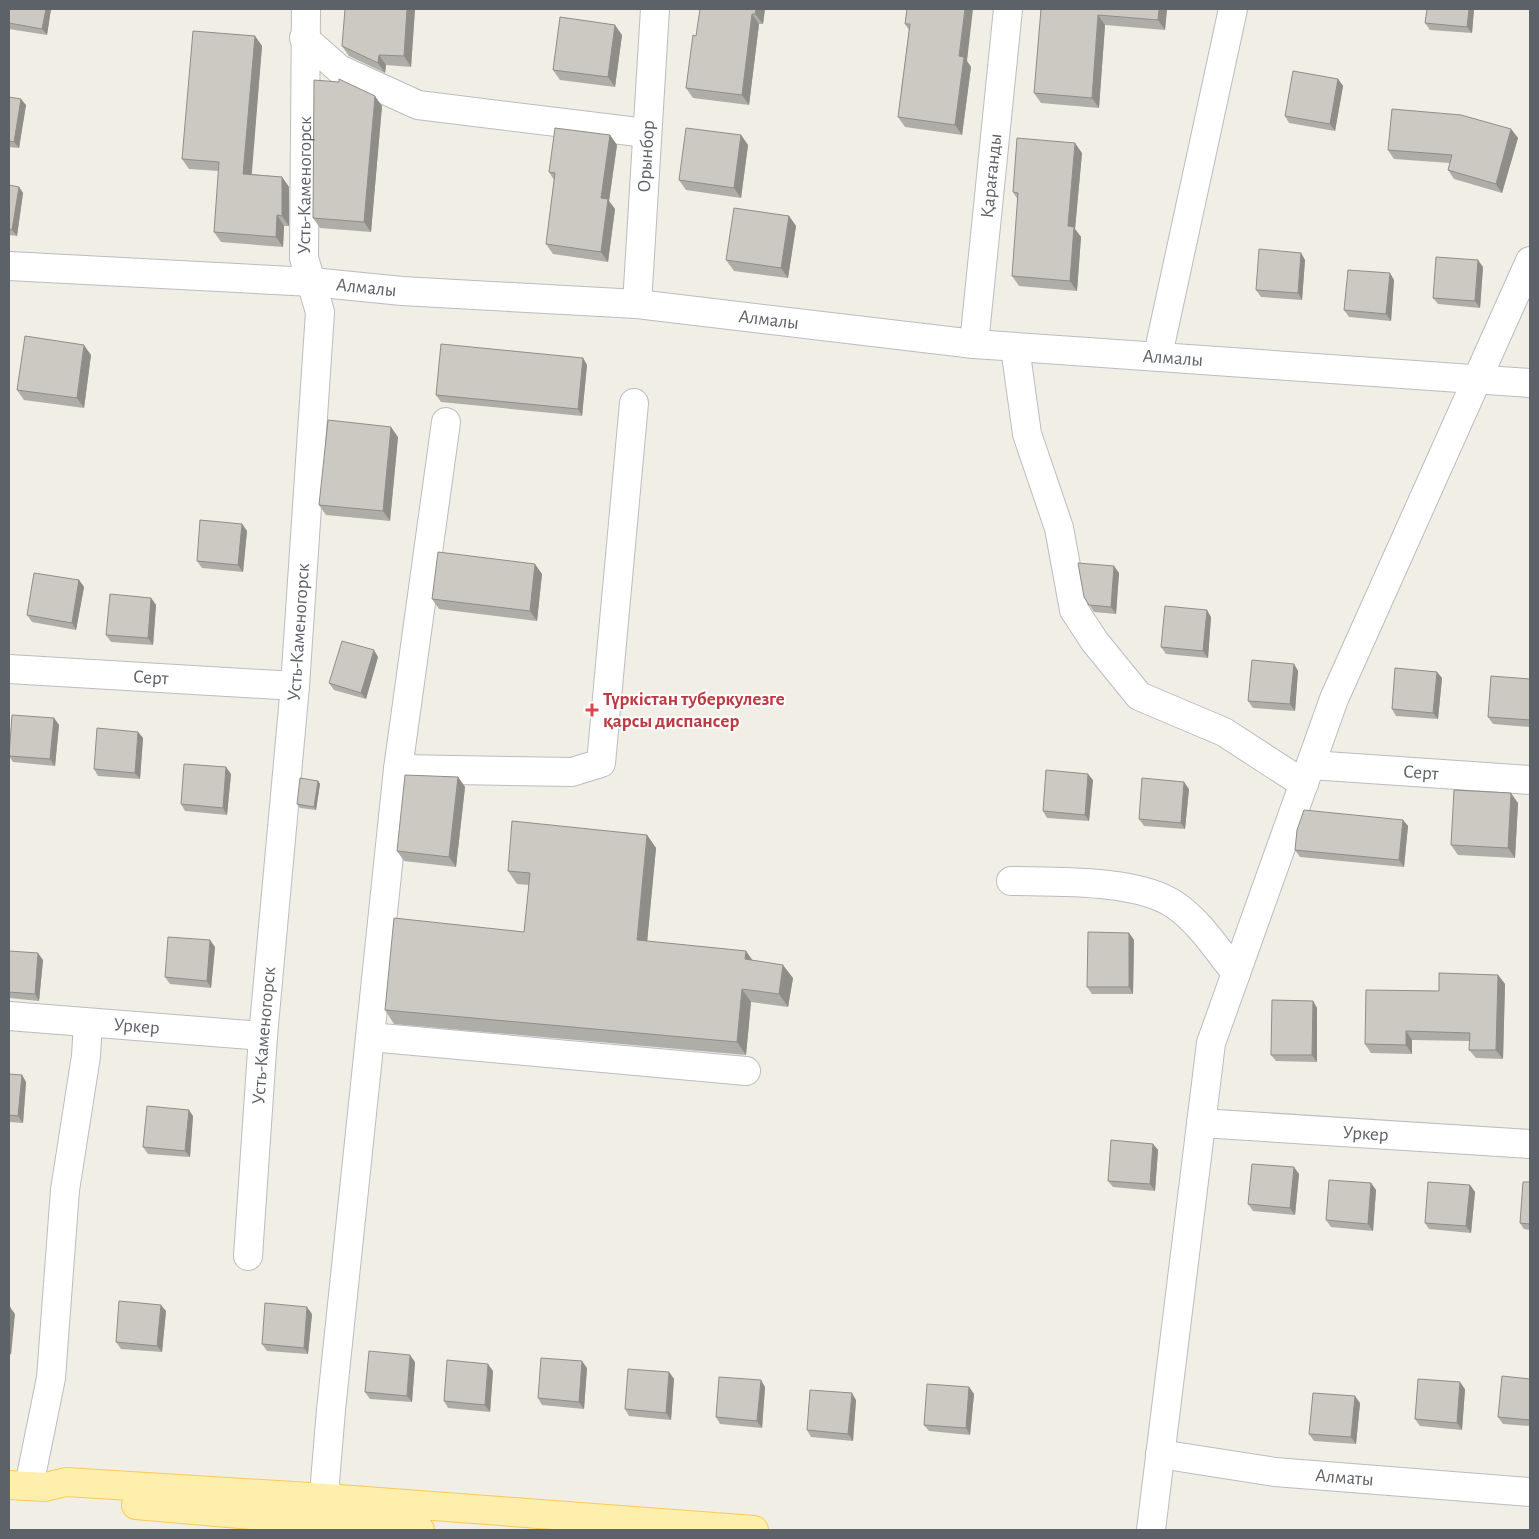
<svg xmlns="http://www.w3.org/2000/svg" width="1539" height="1539" font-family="'Alegreya Sans',sans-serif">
	<rect width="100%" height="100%" fill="#f1eee6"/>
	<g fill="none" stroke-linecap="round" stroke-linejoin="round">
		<defs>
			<g id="minor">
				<path d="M 304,38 L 339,69 L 418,105 L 646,133"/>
				<path id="s1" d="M 9,266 L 312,282 L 402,291 L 637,304 L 974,344 L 1530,383"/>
				<path id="s2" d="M 637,304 L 655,9"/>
				<path id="s3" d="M 974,344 L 1008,9"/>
				<path d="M 1015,347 L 1027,434 L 1059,528 L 1074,610 L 1095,642 L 1139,696 L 1224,732 L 1304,784"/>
				<path d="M 1158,355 L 1233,9"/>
				<path id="s4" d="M 9,669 L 295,686"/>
				<path id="s5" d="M 1311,765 L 1530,780"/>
				<path d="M 398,769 L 572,772 L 601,763 L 634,403"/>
				<path d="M 1011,881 C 1056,882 1138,879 1175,905 C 1200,922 1218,951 1236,973"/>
				<path id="s6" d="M 9,1016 L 263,1036"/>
				<path d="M 370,1037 L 746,1071"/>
				<path id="s7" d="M 1201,1123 L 1530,1144"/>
				<path id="s8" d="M 248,1256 L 263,1036 L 295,686 L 320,312 L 304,258 L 306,9"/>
				<path id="s9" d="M 1160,1454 L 1275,1472 L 1530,1492"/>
				<path d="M 29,1486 L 51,1378 L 65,1190 L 86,1056 L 88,1023"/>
				<path d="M 326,1498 L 325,1482 L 331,1410 L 398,769 L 446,422"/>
				<path d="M 1151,1530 L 1211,1043 L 1334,699 L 1530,261"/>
			</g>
			<path id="major" d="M 9,1485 L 45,1487 L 66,1482 L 326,1498 L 754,1530
				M 136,1505 L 420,1530"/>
		</defs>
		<use href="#minor" stroke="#b9bcc1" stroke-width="30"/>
		<use href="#major" stroke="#ffc951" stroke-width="30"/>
		<use href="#minor" stroke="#fff" stroke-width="28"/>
		<use href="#major" stroke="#ffefad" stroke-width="28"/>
	</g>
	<path fill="#afada8" d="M 9,9 L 51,9 L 47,35 L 9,29 Z
		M 415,9 L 411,67 L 386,65 L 385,73 L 349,56 L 342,46 Z
		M 765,9 L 763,24 L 759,24 L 749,105 L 693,98 L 686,88 L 696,36 Z
		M 907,9 L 967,61 L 971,67 L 962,135 L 905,127 L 898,117 L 909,30 L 905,24 Z
		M 1039,9 L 1167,9 L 1165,30 L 1105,25 L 1099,108 L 1041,103 L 1034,93 L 1041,11 Z
		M 1474,9 L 1472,33 L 1430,30 L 1425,23 Z
		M 622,35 L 615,87 L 560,80 L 553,70 Z
		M 255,36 L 262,46 L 251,174 L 282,177 L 289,187 L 289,226 L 284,226 L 283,247 L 221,242 L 214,232 L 219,171 L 189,169 L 182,159 Z
		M 1338,79 L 1343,86 L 1335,131 L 1289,123 L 1285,116 Z
		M 9,97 L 26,105 L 19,148 L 9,147 Z
		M 382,106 L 371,232 L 320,228 L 313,218 Z
		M 1511,129 L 1518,138 L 1502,193 L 1454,179 L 1448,170 L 1450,163 L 1394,159 L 1388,150 Z
		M 610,135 L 617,145 L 609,201 L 615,209 L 608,262 L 553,254 L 546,244 L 554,180 L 549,172 Z
		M 741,135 L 748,145 L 741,198 L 686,190 L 679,180 Z
		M 1082,153 L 1075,229 L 1081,237 L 1077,291 L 1019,286 L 1012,276 L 1018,200 L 1013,192 Z
		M 9,185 L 19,187 L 23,193 L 17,236 L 9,235 Z
		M 789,216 L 796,226 L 788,278 L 734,271 L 726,260 Z
		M 1301,253 L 1305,260 L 1302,300 L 1261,297 L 1256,290 Z
		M 1483,267 L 1480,308 L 1438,304 L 1433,298 Z
		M 1394,280 L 1391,321 L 1349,317 L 1344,310 Z
		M 91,355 L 84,408 L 24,400 L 17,390 Z
		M 583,358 L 587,365 L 582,416 L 441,402 L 436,395 Z
		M 398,437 L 390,521 L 326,515 L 319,505 Z
		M 242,524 L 247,531 L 243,572 L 202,568 L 197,561 Z
		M 1114,566 L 1119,573 L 1116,614 L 1094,612 L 1084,597 Z
		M 542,574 L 537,621 L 439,609 L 432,599 Z
		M 79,580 L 84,587 L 76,630 L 32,622 L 27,615 Z
		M 151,598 L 156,605 L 153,645 L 111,642 L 106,635 Z
		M 1211,617 L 1208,658 L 1166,654 L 1161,647 Z
		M 378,657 L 366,699 L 334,690 L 329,683 Z
		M 1294,664 L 1298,671 L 1295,711 L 1253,708 L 1248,701 Z
		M 1437,672 L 1442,678 L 1438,719 L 1396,716 L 1392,709 Z
		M 1530,679 L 1530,727 L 1493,724 L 1488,717 Z
		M 54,718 L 59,725 L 55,766 L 13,762 L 9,756 Z
		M 138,732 L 143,738 L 140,779 L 98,776 L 94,769 Z
		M 231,774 L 227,815 L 185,811 L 181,804 Z
		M 458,777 L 465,787 L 456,867 L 404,861 L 397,851 Z
		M 1093,780 L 1089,821 L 1047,818 L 1043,811 Z
		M 318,781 L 320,784 L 316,810 L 300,808 L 297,804 Z
		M 1189,789 L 1185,829 L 1144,826 L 1139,819 Z
		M 1518,803 L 1515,858 L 1458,855 L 1451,845 Z
		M 1403,820 L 1408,826 L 1404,867 L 1300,857 L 1295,850 Z
		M 647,835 L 656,848 L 647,941 L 746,951 L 752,960 L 793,978 L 788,1007 L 751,1002 L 746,1055 L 394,1024 L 385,1010 L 524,932 L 529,885 L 517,884 L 508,871 Z
		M 1129,933 L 1134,940 L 1133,994 L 1092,994 L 1087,987 Z
		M 215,947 L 211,988 L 170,984 L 165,977 Z
		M 9,951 L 43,960 L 39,1001 L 9,998 Z
		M 1498,975 L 1505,984 L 1503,1059 L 1476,1058 L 1469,1050 L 1470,1041 L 1412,1040 L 1412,1054 L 1371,1053 L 1365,1044 L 1439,991 Z
		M 1313,1001 L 1317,1008 L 1317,1062 L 1276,1061 L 1271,1055 Z
		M 9,1074 L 22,1075 L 26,1082 L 23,1123 L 9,1122 Z
		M 193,1116 L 190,1157 L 148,1154 L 143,1147 Z
		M 1153,1144 L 1158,1150 L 1155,1191 L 1113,1187 L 1108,1181 Z
		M 1299,1174 L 1295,1215 L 1253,1211 L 1248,1204 Z
		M 1530,1182 L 1530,1230 L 1524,1229 L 1520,1223 Z
		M 1371,1183 L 1376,1190 L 1373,1231 L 1331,1227 L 1326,1220 Z
		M 1470,1185 L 1475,1192 L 1471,1233 L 1429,1229 L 1425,1223 Z
		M 166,1311 L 162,1352 L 121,1349 L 116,1342 Z
		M 312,1314 L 308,1354 L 267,1351 L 262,1344 Z
		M 415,1362 L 412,1402 L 370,1399 L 365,1392 Z
		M 587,1368 L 584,1409 L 542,1405 L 538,1398 Z
		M 493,1371 L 490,1412 L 448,1408 L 444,1401 Z
		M 669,1372 L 674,1379 L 671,1420 L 629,1416 L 625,1409 Z
		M 1530,1379 L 1530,1426 L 1503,1424 L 1498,1417 Z
		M 765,1387 L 762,1428 L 720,1424 L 716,1417 Z
		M 969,1387 L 974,1394 L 970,1435 L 929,1431 L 924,1425 Z
		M 1465,1389 L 1462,1430 L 1420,1426 L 1415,1419 Z
		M 856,1400 L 853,1441 L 811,1437 L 807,1430 Z
		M 1360,1403 L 1356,1444 L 1314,1441 L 1309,1434 Z"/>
	<path fill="#8f8d88" d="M 46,9 L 51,9 L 47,35 L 42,29 Z
		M 407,9 L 415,9 L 411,67 L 404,56 Z
		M 756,9 L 765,9 L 763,24 L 755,14 Z
		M 965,9 L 973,9 L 967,61 L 971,67 L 962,135 L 955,125 L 959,56 Z
		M 1159,9 L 1167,9 L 1165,30 L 1158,20 Z
		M 1469,9 L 1474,9 L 1472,33 L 1467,27 Z
		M 752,14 L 759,24 L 749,105 L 742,95 Z
		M 1098,15 L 1105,25 L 1099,108 L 1092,98 Z
		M 615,25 L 622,35 L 615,87 L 608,77 Z
		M 255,36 L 262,46 L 251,184 L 243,174 Z
		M 379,55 L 386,65 L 385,73 L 378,63 Z
		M 1338,79 L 1343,86 L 1335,131 L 1330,124 Z
		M 375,96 L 382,106 L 371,232 L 364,222 Z
		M 21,99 L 26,105 L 19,148 L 14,142 Z
		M 1511,129 L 1518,138 L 1502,193 L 1496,184 Z
		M 610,135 L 617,145 L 609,201 L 615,209 L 608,262 L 601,252 L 601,198 Z
		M 741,135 L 748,145 L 741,198 L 734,188 Z
		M 1075,143 L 1082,153 L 1075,229 L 1081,237 L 1077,291 L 1070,281 L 1068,226 Z
		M 282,177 L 289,187 L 289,226 L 282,216 Z
		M 19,187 L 23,193 L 17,236 L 12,230 Z
		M 277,215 L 284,226 L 283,247 L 276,237 Z
		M 789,216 L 796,226 L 788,278 L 781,268 Z
		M 1301,253 L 1305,260 L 1302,300 L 1298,293 Z
		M 1478,260 L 1483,267 L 1480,308 L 1475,301 Z
		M 1390,273 L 1394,280 L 1391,321 L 1386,314 Z
		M 84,345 L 91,355 L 84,408 L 77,398 Z
		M 583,358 L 587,365 L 582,416 L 578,409 Z
		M 391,427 L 398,437 L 390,521 L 383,511 Z
		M 242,524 L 247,531 L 243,572 L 238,565 Z
		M 535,564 L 542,574 L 537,621 L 530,611 Z
		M 1114,566 L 1119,573 L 1116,614 L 1111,607 Z
		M 79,580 L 84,587 L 76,630 L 72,623 Z
		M 151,598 L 156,605 L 153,645 L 148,638 Z
		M 1207,610 L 1211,617 L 1208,658 L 1203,651 Z
		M 374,650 L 378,657 L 366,699 L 361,693 Z
		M 1294,664 L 1298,671 L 1295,711 L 1290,704 Z
		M 1437,672 L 1442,678 L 1438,719 L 1433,713 Z
		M 54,718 L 59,725 L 55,766 L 50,759 Z
		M 138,732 L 143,738 L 140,779 L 135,773 Z
		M 226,767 L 231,774 L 227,815 L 223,808 Z
		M 1088,774 L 1093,780 L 1089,821 L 1085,815 Z
		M 458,777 L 465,787 L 456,867 L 449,857 Z
		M 318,781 L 320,784 L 316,810 L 314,807 Z
		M 1184,782 L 1189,789 L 1185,829 L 1181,823 Z
		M 1511,793 L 1518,803 L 1515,858 L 1508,848 Z
		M 1403,820 L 1408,826 L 1404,867 L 1399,860 Z
		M 647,835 L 656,848 L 646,954 L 637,940 Z
		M 1129,933 L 1134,940 L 1133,994 L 1129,987 Z
		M 210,940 L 215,947 L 211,988 L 207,981 Z
		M 746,951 L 755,964 L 745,959 Z
		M 38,953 L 43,960 L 39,1001 L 35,994 Z
		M 783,965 L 793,978 L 788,1007 L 779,994 Z
		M 1498,975 L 1505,984 L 1503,1059 L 1496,1050 Z
		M 742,989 L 751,1002 L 746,1055 L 737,1042 Z
		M 1313,1001 L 1317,1008 L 1317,1062 L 1312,1055 Z
		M 1406,1031 L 1412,1040 L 1412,1054 L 1406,1045 Z
		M 22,1075 L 26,1082 L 23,1123 L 18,1116 Z
		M 189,1110 L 193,1116 L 190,1157 L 185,1151 Z
		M 1153,1144 L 1158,1150 L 1155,1191 L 1150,1184 Z
		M 1294,1167 L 1299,1174 L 1295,1215 L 1290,1208 Z
		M 1371,1183 L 1376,1190 L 1373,1231 L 1368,1224 Z
		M 1470,1185 L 1475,1192 L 1471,1233 L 1466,1226 Z
		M 161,1305 L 166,1311 L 162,1352 L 157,1346 Z
		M 10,1307 L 15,1314 L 11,1355 L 9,1352 L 9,1321 Z
		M 307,1307 L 312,1314 L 308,1354 L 304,1348 Z
		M 410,1355 L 415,1362 L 412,1402 L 407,1396 Z
		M 582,1361 L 587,1368 L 584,1409 L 579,1402 Z
		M 488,1364 L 493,1371 L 490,1412 L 485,1405 Z
		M 669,1372 L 674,1379 L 671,1420 L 666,1413 Z
		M 761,1380 L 765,1387 L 762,1428 L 757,1421 Z
		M 1460,1382 L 1465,1389 L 1462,1430 L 1457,1423 Z
		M 969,1387 L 974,1394 L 970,1435 L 966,1428 Z
		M 852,1393 L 856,1400 L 853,1441 L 848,1434 Z
		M 1355,1396 L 1360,1403 L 1356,1444 L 1351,1437 Z"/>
	<path fill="#ccc9c3" stroke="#8f8d88" d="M 9,9 L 46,9 L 42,29 L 9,23 Z
		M 345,9 L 407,9 L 404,56 L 379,55 L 378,63 L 342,46 Z
		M 700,9 L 756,9 L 755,14 L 752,14 L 742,95 L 686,88 L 693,35 L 696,36 Z
		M 907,9 L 965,9 L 959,56 L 964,57 L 955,125 L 898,117 L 910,24 L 905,24 Z
		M 1041,9 L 1159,9 L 1158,20 L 1098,15 L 1092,98 L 1034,93 Z
		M 1427,9 L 1469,9 L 1467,27 L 1425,23 Z
		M 560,17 L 615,25 L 608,77 L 553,70 Z
		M 193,31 L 255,36 L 243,174 L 282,177 L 282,216 L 277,215 L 276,237 L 214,232 L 219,162 L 182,159 Z
		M 1293,71 L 1338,79 L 1330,124 L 1285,116 Z
		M 339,79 L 375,96 L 364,222 L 313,218 L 314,80 L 339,82 Z
		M 9,97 L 21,99 L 14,142 L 9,141 Z
		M 1392,109 L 1461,115 L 1511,129 L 1496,184 L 1448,170 L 1452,155 L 1388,150 Z
		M 555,128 L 610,135 L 601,198 L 608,199 L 601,252 L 546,244 L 555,173 L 549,172 Z
		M 686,128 L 741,135 L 734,188 L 679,180 Z
		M 1017,138 L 1075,143 L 1068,226 L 1074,227 L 1070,281 L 1012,276 L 1018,193 L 1013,192 Z
		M 9,185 L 19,187 L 12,230 L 9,229 Z
		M 734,208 L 789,216 L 781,268 L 726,260 Z
		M 1259,249 L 1301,253 L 1298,293 L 1256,290 Z
		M 1436,257 L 1478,260 L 1475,301 L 1433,298 Z
		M 1348,270 L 1390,273 L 1386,314 L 1344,310 Z
		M 25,336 L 84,345 L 77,398 L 17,390 Z
		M 441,344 L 583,358 L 578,409 L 436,395 Z
		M 328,420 L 391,427 L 383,511 L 319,505 Z
		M 200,520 L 242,524 L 238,565 L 197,561 Z
		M 438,552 L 535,564 L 530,611 L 432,599 Z
		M 1078,563 L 1114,566 L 1111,607 L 1089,605 L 1084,597 Z
		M 34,573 L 79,580 L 72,623 L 27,615 Z
		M 110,594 L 151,598 L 148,638 L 106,635 Z
		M 1165,606 L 1207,610 L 1203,651 L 1161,647 Z
		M 342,641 L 374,650 L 361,693 L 329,683 Z
		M 1252,660 L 1294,664 L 1290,704 L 1248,701 Z
		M 1395,668 L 1437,672 L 1433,713 L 1392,709 Z
		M 1491,676 L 1530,679 L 1530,720 L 1488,717 Z
		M 12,715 L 54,718 L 50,759 L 9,756 Z
		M 97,728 L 138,732 L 135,773 L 94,769 Z
		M 184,764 L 226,767 L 223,808 L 181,804 Z
		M 1046,770 L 1088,774 L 1085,815 L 1043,811 Z
		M 405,775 L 458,777 L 449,857 L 397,851 Z
		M 300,778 L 318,781 L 314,807 L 297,804 Z
		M 1142,778 L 1184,782 L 1181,823 L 1139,819 Z
		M 1454,790 L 1511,793 L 1508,848 L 1451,845 Z
		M 1304,810 L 1403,820 L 1399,860 L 1295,850 L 1297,830 Z
		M 512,821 L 647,835 L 637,940 L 746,951 L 745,959 L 783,965 L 779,994 L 742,989 L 737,1042 L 385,1010 L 394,918 L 524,932 L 530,873 L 508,871 Z
		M 1088,932 L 1129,933 L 1129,987 L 1087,987 Z
		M 168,937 L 210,940 L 207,981 L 165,977 Z
		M 9,951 L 38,953 L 35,994 L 9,992 Z
		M 1439,973 L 1498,975 L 1496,1050 L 1469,1050 L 1470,1033 L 1406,1031 L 1406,1045 L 1365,1044 L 1366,990 L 1439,991 Z
		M 1272,1000 L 1313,1001 L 1312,1055 L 1271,1055 Z
		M 9,1074 L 22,1075 L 18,1116 L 9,1115 Z
		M 147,1106 L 189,1110 L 185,1151 L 143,1147 Z
		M 1111,1140 L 1153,1144 L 1150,1184 L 1108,1181 Z
		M 1252,1164 L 1294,1167 L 1290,1208 L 1248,1204 Z
		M 1329,1180 L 1371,1183 L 1368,1224 L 1326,1220 Z
		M 1428,1182 L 1470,1185 L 1466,1226 L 1425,1223 Z
		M 1523,1182 L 1530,1182 L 1530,1224 L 1520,1223 Z
		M 119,1301 L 161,1305 L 157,1346 L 116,1342 Z
		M 265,1303 L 307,1307 L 304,1348 L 262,1344 Z
		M 9,1307 L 10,1307 L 9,1321 Z
		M 369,1351 L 410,1355 L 407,1396 L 365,1392 Z
		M 541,1358 L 582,1361 L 579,1402 L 538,1398 Z
		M 447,1360 L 488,1364 L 485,1405 L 444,1401 Z
		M 628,1369 L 669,1372 L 666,1413 L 625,1409 Z
		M 1502,1376 L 1530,1379 L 1530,1420 L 1498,1417 Z
		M 719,1377 L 761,1380 L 757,1421 L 716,1417 Z
		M 1418,1379 L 1460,1382 L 1457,1423 L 1415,1419 Z
		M 927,1384 L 969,1387 L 966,1428 L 924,1425 Z
		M 810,1390 L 852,1393 L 848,1434 L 807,1430 Z
		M 1313,1393 L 1355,1396 L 1351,1437 L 1309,1434 Z"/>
	<path fill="#e0444e" stroke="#fff" stroke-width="2" d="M589.5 702.5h5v5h5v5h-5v5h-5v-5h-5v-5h5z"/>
	<g text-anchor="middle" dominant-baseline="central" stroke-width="4" stroke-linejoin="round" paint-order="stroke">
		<g font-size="19" fill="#5d6268" stroke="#fff">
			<text stroke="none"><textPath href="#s2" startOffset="148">Орынбор</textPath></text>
			<text stroke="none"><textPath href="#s3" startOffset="169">Қарағанды</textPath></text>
			<text stroke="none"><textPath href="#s8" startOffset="1076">Усть-Каменогорск</textPath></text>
			<text stroke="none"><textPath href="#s1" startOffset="358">Алмалы</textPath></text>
			<text stroke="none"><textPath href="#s1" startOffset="762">Алмалы</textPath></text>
			<text stroke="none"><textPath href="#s1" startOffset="1168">Алмалы</textPath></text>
			<text stroke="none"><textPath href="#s8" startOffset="626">Усть-Каменогорск</textPath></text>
			<text stroke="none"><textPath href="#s4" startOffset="142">Серт</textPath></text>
			<text stroke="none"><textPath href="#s5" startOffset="110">Серт</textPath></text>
			<text stroke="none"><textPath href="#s6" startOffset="128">Уркер</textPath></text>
			<text stroke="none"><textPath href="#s8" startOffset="221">Усть-Каменогорск</textPath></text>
			<text stroke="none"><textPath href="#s7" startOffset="165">Уркер</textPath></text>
			<text stroke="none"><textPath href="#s9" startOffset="186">Алматы</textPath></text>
		</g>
		<g font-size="19" font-weight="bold" fill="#be3a42" stroke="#fff" text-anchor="start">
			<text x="603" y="699">Түркістан туберкулезге<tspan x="603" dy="22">қарсы диспансер</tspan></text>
		</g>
	</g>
	<rect width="1539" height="1539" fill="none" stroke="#5d6268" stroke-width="20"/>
</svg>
